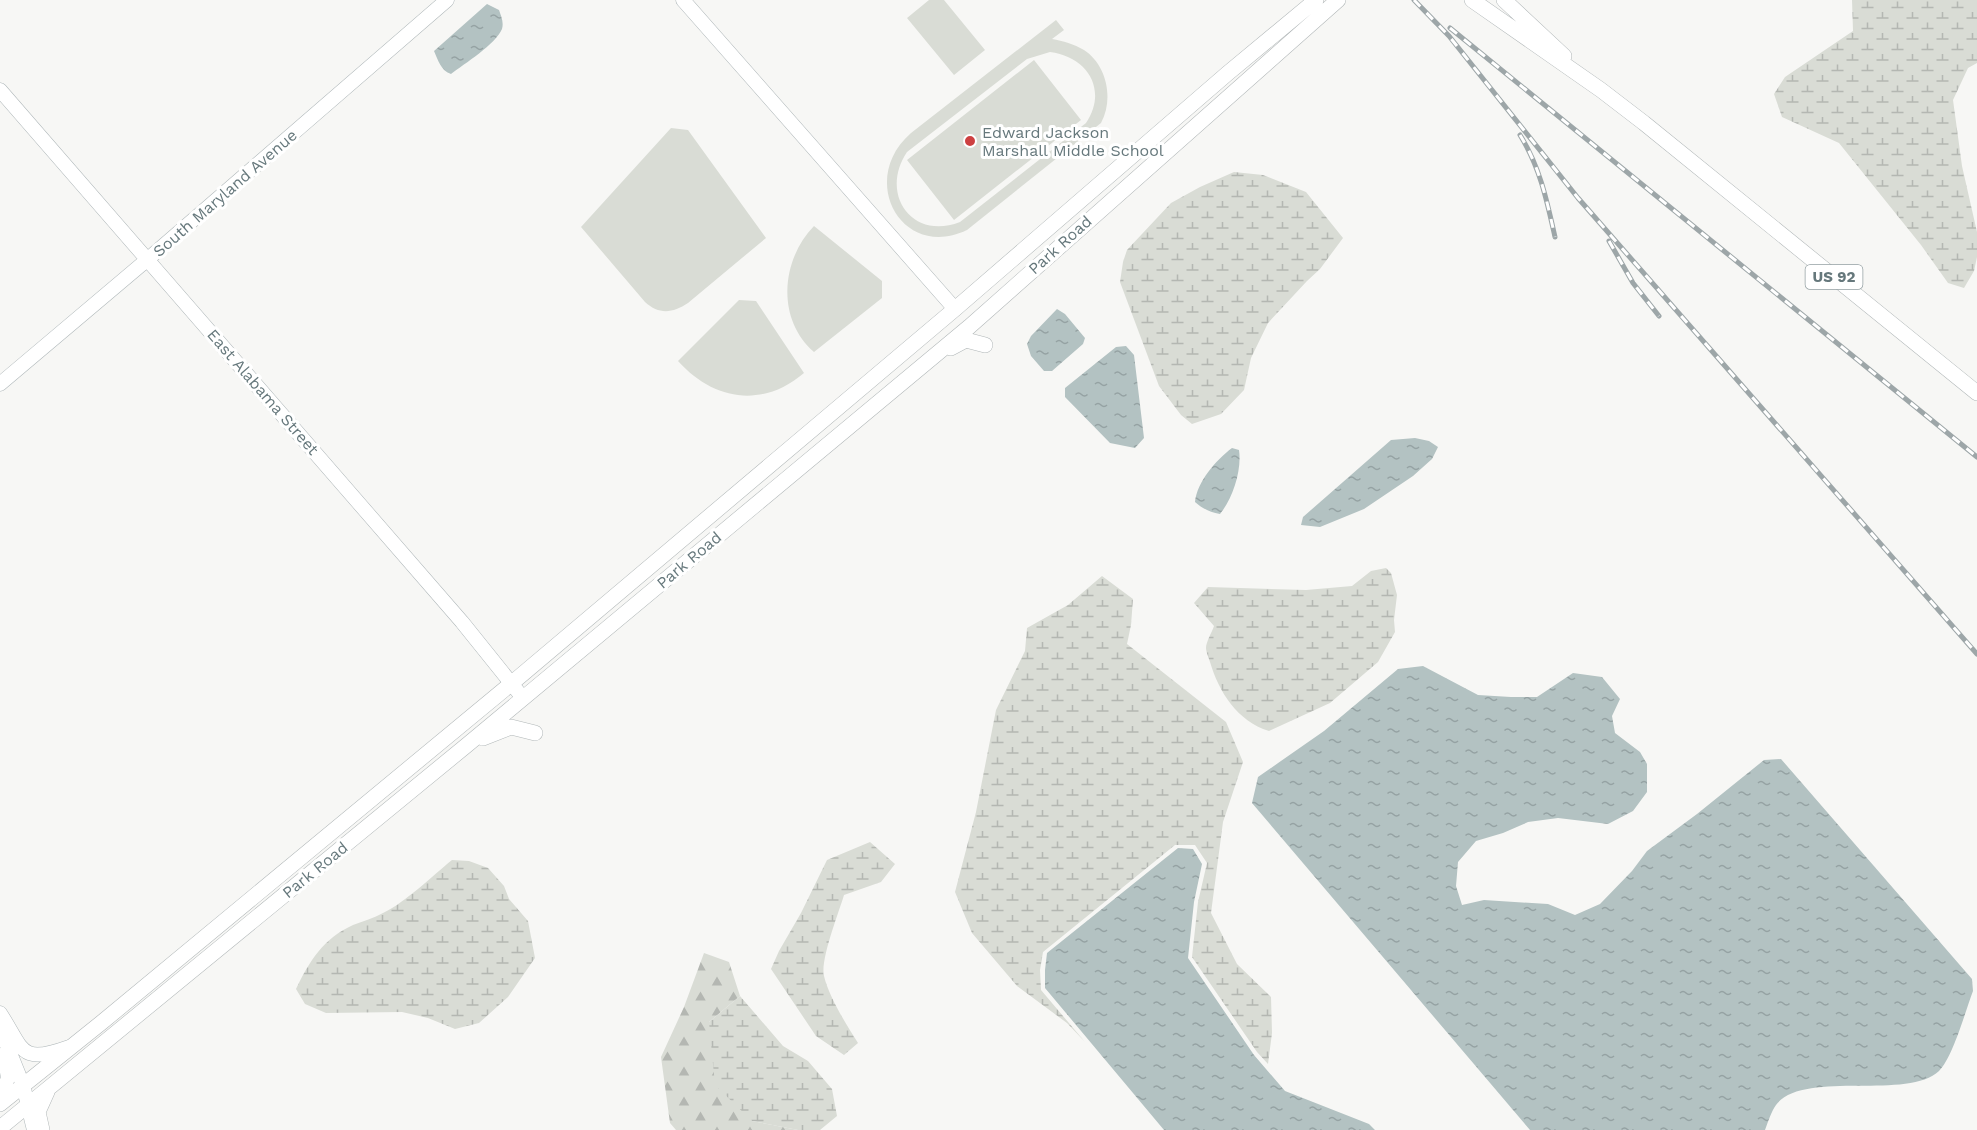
<svg xmlns="http://www.w3.org/2000/svg" width="1977" height="1130" font-family="'Work Sans',sans-serif">
	<defs>
		<pattern id="forest-firs" width="22" height="20" patternUnits="userSpaceOnUse" patternTransform="scale(1.5)"><rect width="22" height="20" fill="#d9dcd5"/><path d="M5 1l3.5 6h-7zM16 11l3.5 6h-7z" fill="#b4b7b2"/></pattern>
		<pattern id="wetland-marsh" width="20" height="14" patternUnits="userSpaceOnUse" patternTransform="scale(1.5)"><rect width="20" height="14" fill="#d9dcd5"/><path d="M1 5h8M5 5V1M11 12h8M15 12V8" fill="none" stroke="#b4b7b2"/></pattern>
		<pattern id="water-ripples" width="26" height="14" patternUnits="userSpaceOnUse" patternTransform="scale(1.5)"><rect width="26" height="14" fill="#b3c2c2"/><path d="M2 4q2-2 4 0t4 0M15 11q2-2 4 0t4 0" fill="none" stroke="#95a2a3"/></pattern>
	</defs>
	<rect width="100%" height="100%" fill="#f7f7f5"/>
	<path fill="url(#forest-firs)" d="M 704,953 L 729,962 L 740,996 L 709,1022 L 752,1121 L 798,1130 L 676,1130 L 670,1123 L 661,1057 L 684,1007 Z"/>
	<path fill="url(#wetland-marsh)" d="M 1852,0 L 1977,0 L 1977,63 L 1968,68 L 1953,100 L 1962,166 L 1977,232 L 1977,257 L 1974,271 L 1964,288 L 1948,283 L 1921,245 L 1839,143 L 1782,117 L 1774,94 L 1785,77 L 1853,31 Z
		M 1234,172 L 1263,175 L 1306,192 L 1343,238 L 1320,269 L 1307,281 L 1268,323 L 1251,358 L 1244,390 L 1221,414 L 1192,424 L 1181,415 L 1159,386 L 1120,282 L 1123,262 L 1127,250 L 1171,203 L 1200,187 Z
		M 1386,568 L 1391,573 L 1397,595 L 1394,620 L 1395,632 L 1378,662 L 1330,703 L 1269,731 C 1237,721 1219,692 1210,662 C 1209,658 1206,652 1206,648 C 1206,642 1212,632 1214,626 L 1194,603 L 1208,587 L 1306,590 L 1352,586 L 1371,571 Z
		M 1102,576 L 1133,599 L 1131,625 L 1127,644 L 1226,722 L 1243,762 L 1223,822 L 1211,913 L 1237,964 L 1271,997 L 1272,1033 L 1268,1064 L 1257,1052 L 1192,957 L 1198,902 L 1207,863 L 1195,845 L 1175,845 L 1043,952 L 1040,970 L 1041,990 L 1085,1042 L 1067,1023 L 1017,986 L 972,933 L 955,892 L 976,812 L 996,710 L 1025,651 L 1027,628 L 1068,605 Z
		M 870,842 L 895,864 L 881,882 L 844,895 C 839,912 820,960 824,976 C 829,997 846,1024 858,1043 L 844,1055 L 816,1036 L 771,969 L 779,951 L 801,913 L 827,860 Z
		M 452,860 L 469,861 L 488,868 L 504,886 L 509,899 L 528,921 L 535,958 L 508,997 L 479,1023 L 455,1029 L 428,1018 L 402,1012 L 326,1013 L 305,1004 L 296,989 C 310,960 323,939 353,925 C 363,921 374,918 383,913 C 406,902 432,876 452,860 Z
		M 740,996 L 783,1046 L 808,1061 L 832,1089 L 837,1116 L 820,1130 L 798,1130 L 752,1121 L 715,1085 L 709,1022 Z"/>
	<path fill="#d9dcd5" fill-rule="evenodd" d="M 929,0 L 944,0 L 985,50 L 954,75 L 907,18 Z
		M 1056,20 L 1064,30 L 1052,39 C 1063,41 1074,44 1084,50 C 1107,65 1114,99 1101,123 L 967,230 C 902,261 857,180 911,133 ZM 1050,52 C 1088,57 1108,90 1086,123 L 960,222 C 912,241 879,194 907,152 L 1027,59 Z
		M 1034,60 L 1081,120 L 954,220 L 907,160 Z
		M 671,128 L 688,130 L 766,238 L 688,303 C 673,313 659,315 645,302 L 581,227 Z
		M 814,226 L 882,281 L 882,298 L 814,352 C 776,319 781,260 814,226 Z
		M 739,300 L 756,301 L 804,373 C 762,409 713,400 678,361 Z"/>
	<path fill="url(#water-ripples)" d="M 487,4 L 499,10 C 501,16 504,22 502,29 C 496,44 464,64 451,74 C 441,71 438,60 434,51 Z
		M 1057,309 L 1065,314 L 1085,338 L 1083,344 L 1052,371 L 1044,371 L 1031,356 L 1027,344 L 1031,336 Z
		M 1126,346 L 1134,355 L 1144,438 L 1135,448 L 1110,443 L 1065,397 L 1065,388 L 1116,347 Z
		M 1415,438 L 1429,441 L 1438,447 L 1432,459 L 1413,476 L 1364,509 L 1320,527 L 1301,525 L 1303,517 L 1391,440 Z
		M 1232,448 L 1239,450 C 1242,470 1233,498 1220,514 C 1210,512 1203,509 1195,502 C 1197,482 1216,460 1232,448 Z
		M 1423,666 L 1478,695 L 1511,697 L 1537,697 L 1573,673 L 1602,677 L 1620,699 L 1612,716 L 1615,733 L 1640,752 L 1647,764 L 1647,792 L 1633,811 L 1608,824 L 1558,818 L 1528,822 L 1503,833 L 1476,841 L 1458,862 L 1456,886 L 1462,905 L 1484,900 L 1548,904 L 1575,915 L 1600,904 L 1632,871 L 1647,851 L 1697,814 L 1764,760 L 1781,759 L 1972,979 L 1973,991 C 1965,1012 1953,1057 1939,1071 C 1908,1101 1803,1069 1776,1105 C 1771,1112 1768,1122 1765,1130 L 1530,1130 L 1252,803 L 1258,777 L 1324,731 L 1398,669 Z
		M 1178,848 L 1193,849 L 1202,864 L 1194,902 L 1188,958 L 1254,1055 L 1285,1091 L 1369,1124 L 1375,1130 L 1164,1130 L 1045,988 L 1045,970 L 1047,953 Z"/>
	<g fill="none" stroke-linecap="round" stroke-linejoin="round">
		<defs>
			<path id="secondary" d="M 683,0 L 955,309
				M 0,90 L 462,622 L 523,698
				M 0,384 L 148,259 L 447,0
				M 0,1013 C 24,1050 19,1065 69,1047
				M 0,1028 L 23,1085 L 34,1130
				M 0,1099 L 8,1078 L 4,1054"/>
			<path id="primary" d="M 1472,0 L 1601,90 L 1644,123 L 1977,393
				M 1504,0 L 1564,56
				M 951,348 L 966,340 L 985,345
				M 483,738 L 511,727 L 535,733
				M 0,1104 L 101,1023 L 512,683 L 955,309 L 1228,73 L 1316,0
				M 0,1128 L 467,745 L 969,327 L 1338,0
				M 42,1130 L 38,1112 L 47,1092"/>
		</defs>
		<use href="#secondary" stroke="#afb7b9" stroke-width="15"/>
		<use href="#primary" stroke="#b1b7b8" stroke-width="16"/>
		<use href="#secondary" stroke="#fff" stroke-width="14"/>
		<use href="#primary" stroke="#fff" stroke-width="15"/>
		<defs>
			<path id="rail" d="M 1414,0 L 1449,36 L 1578,198 L 1977,654
				M 1450,28 L 1977,457
				M 1520,135 C 1540,167 1547,201 1555,237
				M 1609,241 L 1633,283 L 1659,316"/>
		</defs>
		<use href="#rail" stroke="#9da6a8" stroke-width="5"/>
		<use href="#rail" stroke="#fff" stroke-width="3" stroke-dasharray="9" stroke-linecap="butt"/>
	</g>
	<circle fill="#cd4041" stroke="#fff" stroke-width="2" cx="970" cy="141" r="6"/>
	<g text-anchor="middle" dominant-baseline="central" stroke-width="6" stroke-linejoin="round" paint-order="stroke">
		<rect fill="#fff" stroke="#94a0a3" stroke-width="1.5" x="1805.5" y="265" width="57" height="24" rx="4.5"/>
		<g font-size="15" font-weight="bold" fill="#66787c">
			<text x="1834" y="277">US 92</text>
		</g>
		<g font-size="16" fill="#66787c" stroke="#fff" text-anchor="start">
			<text x="982" y="132">Edward Jackson<tspan x="982" dy="18">Marshall Middle School</tspan></text>
		</g>
		<g font-size="16" fill="#66787c" stroke="#fff">
			<text transform="translate(225 193) rotate(-41)">South Maryland Avenue</text>
			<text transform="translate(1060 245) rotate(-42)">Park Road</text>
			<text transform="translate(263 392) rotate(49)">East Alabama Street</text>
			<text transform="translate(689 560) rotate(-40)">Park Road</text>
			<text transform="translate(315 870) rotate(-39)">Park Road</text>
		</g>
	</g>
</svg>
